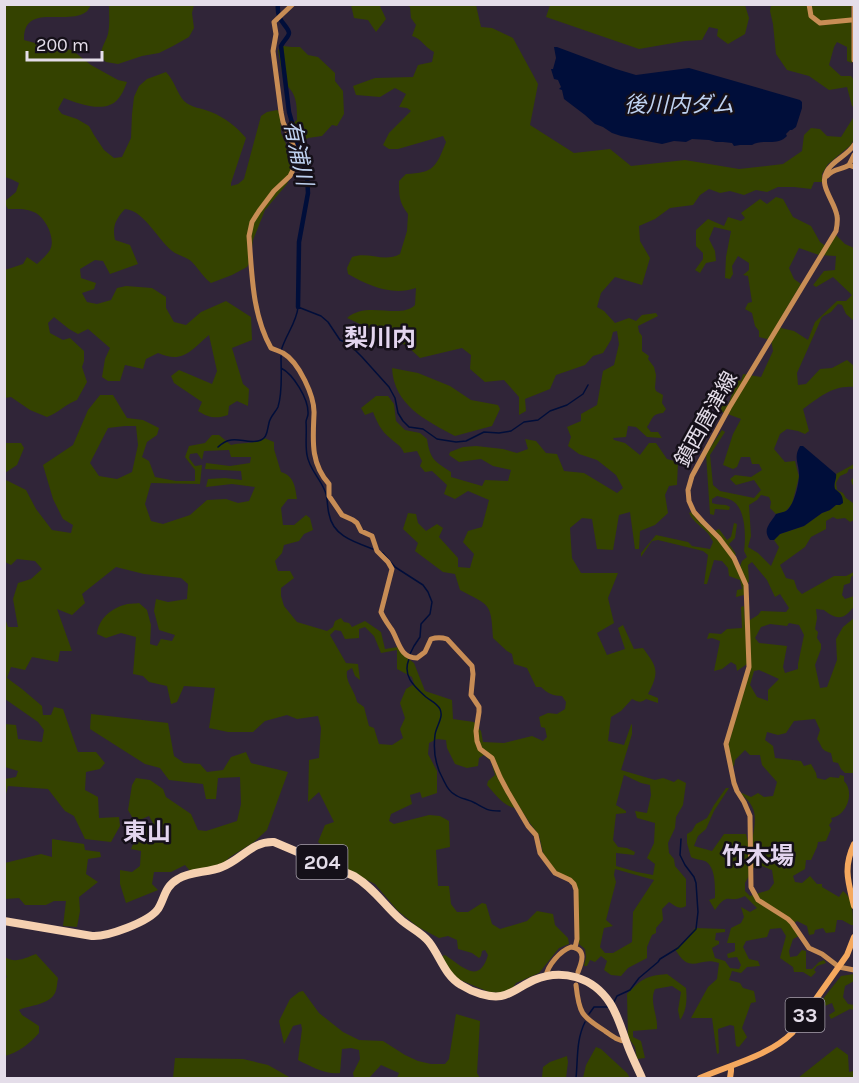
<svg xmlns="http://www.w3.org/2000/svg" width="859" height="1083" font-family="Karla,'Noto Sans JP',sans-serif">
	<rect width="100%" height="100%" fill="#302538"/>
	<path fill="#344200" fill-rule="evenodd" d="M 5,5 L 91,5 C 90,6 88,11 86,12 C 66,26 23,2 24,40 L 42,45 L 72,50 L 91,65 L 118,80 L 127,82 C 125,87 122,95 118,99 C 106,114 79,104 64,98 L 58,109 L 62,114 L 77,119 L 89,126 L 94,135 L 104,150 L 114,158 L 122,157 L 131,138 L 132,114 L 134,97 L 139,86 L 147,79 L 166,72 C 174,80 177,93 184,101 C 191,108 202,108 211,112 C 224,117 237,127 246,138 L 231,183 L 231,186 L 238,184 L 244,179 L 261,116 L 267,112 L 277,110 L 280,112 L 281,133 L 293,159 L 294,170 L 287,184 L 265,210 L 253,240 L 250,262 L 247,267 L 232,275 L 211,283 C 203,277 199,269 192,262 C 187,257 180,256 175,253 C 158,242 146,211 125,209 C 116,219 112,226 115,240 L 130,245 L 138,264 L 110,274 L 103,261 L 95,260 L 80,269 L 81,278 L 96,283 L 94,289 L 82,293 L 87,302 L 97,304 L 111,300 L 117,288 L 126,286 L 152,288 L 166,297 L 166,308 L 174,322 L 186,325 L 201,312 L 226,301 L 251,317 L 252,340 L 232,348 L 243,384 L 249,389 L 248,406 L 237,401 L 229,406 L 228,415 C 216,419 209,418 198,411 L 202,402 L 174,383 L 171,376 L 179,370 L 212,384 L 217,371 L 209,335 C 190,351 183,364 158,353 L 146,359 L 143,369 L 125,365 L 120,381 L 108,381 L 102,377 L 105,359 L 110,348 L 88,329 L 78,334 L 69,329 L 54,317 L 48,323 L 50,333 L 63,340 L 70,338 L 84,351 L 84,361 L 82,367 L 87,382 L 77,400 C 66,404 58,413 47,417 L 30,410 L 11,397 L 5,398 L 5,270 L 23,264 L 27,257 L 37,264 C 41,260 47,255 50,250 C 56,239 46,219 36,213 C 27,208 17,209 8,209 L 4,202 L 16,192 L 19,183 L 11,179 L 5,177 Z
		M 109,5 L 194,5 L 192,13 L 194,28 L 189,37 L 173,46 L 159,53 L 142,56 L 118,64 L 106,62 L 101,57 C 101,46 105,44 108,34 C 110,24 109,15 109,5 Z
		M 351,5 L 385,5 L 380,6 L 386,19 L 376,32 L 368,20 L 354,18 Z
		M 407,5 L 476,5 L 481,27 L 492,28 L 513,38 L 538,84 L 530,125 L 574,153 L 610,149 L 631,166 L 685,160 L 739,169 L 783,164 L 802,151 L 804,135 L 811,128 L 820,129 L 827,136 L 841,137 L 853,118 L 854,118 L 854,139 L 851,145 L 828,164 L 822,174 L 822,182 L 814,182 L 811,189 L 794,187 L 778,187 L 767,192 L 756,190 L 744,195 L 730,191 L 720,193 L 709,189 L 700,195 L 693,205 L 670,208 L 655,219 L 639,226 L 640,241 L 650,258 L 642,285 L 615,277 L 601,293 L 597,307 L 604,311 L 615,323 L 629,318 L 636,321 L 642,315 L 656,313 L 658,316 L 638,326 L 639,332 L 642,336 L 642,351 L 649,356 L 648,359 L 654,367 L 656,375 L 655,388 L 656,391 L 663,395 L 662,403 L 666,409 L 663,413 C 651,414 653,419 647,427 L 651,432 L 658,432 L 662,438 L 647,437 L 636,427 L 628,426 L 626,437 L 613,438 L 614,440 L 625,443 L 640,455 L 649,443 L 656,443 L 667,459 L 678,462 L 677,485 L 669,486 L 665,495 L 668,513 L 655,525 L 640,531 L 639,549 L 635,549 L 630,512 L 619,515 L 613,550 L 597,549 L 592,519 L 582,518 L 570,528 L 572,558 L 581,573 L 618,573 L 608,598 L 614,623 L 597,633 L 607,655 L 625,649 L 618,628 L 623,625 L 634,649 L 643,648 C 657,667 660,671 648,694 L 658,698 L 658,703 L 646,699 C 641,703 638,702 632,699 L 621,711 L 611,717 L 608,741 L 624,745 L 631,725 L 632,724 L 632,734 L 621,770 L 655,780 L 663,778 L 674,782 L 678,779 L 686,783 L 683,805 L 676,817 L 675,828 L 668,843 L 669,853 L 674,859 L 675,866 L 686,879 L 686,906 C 680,910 675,906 669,902 L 662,909 L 663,920 L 656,928 L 656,933 L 652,935 L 647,947 L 647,958 L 628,968 L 621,976 L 611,975 L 604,970 L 607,961 L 601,956 L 595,962 L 590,960 L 587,966 L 584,966 L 586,957 L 585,949 L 579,944 L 577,888 L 558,874 L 543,853 L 539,835 L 529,822 L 520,808 C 506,810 496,795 487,785 L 488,781 L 495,775 L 491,761 L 484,755 L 479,758 L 478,766 L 467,768 L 455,764 L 447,748 L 446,740 L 437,739 L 429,743 L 428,754 L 437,771 L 437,793 L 422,798 L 420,792 L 410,795 L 412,804 L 391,814 L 389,821 L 394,824 L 429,815 L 440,816 L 449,821 L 450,847 L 436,850 L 438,886 L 449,886 L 451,904 L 457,912 L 468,912 L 482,903 L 486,904 L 492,924 L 500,929 L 527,921 L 537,911 L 553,914 L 555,925 L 568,938 L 569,944 L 559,948 L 539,973 L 516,983 L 511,990 L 501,993 L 489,992 L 458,979 L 449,970 L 442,956 L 445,955 C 463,967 479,985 488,955 L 485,950 L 482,951 L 481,956 L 479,958 L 472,953 L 458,949 L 457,940 L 448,936 L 439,938 L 418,927 L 398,911 L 375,884 L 338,865 L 336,858 L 318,842 L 325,825 L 334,822 L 319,792 L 308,802 L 309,760 L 319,758 L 321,728 L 318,716 L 297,719 L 287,715 L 265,721 L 253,732 L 228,732 L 209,728 L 215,688 L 184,686 L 177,702 L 171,704 L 167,686 L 149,682 L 143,676 L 133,674 L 136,637 L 121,633 L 106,638 L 97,634 C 98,620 110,609 124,605 C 128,603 135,604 139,603 L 147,610 L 151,625 L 150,644 L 157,646 L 161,639 L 172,641 L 175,635 L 159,630 L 154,611 L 156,599 L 168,602 L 187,599 L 188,584 L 181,578 L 144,574 L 116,567 L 82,594 L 85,603 L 72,615 L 57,609 L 72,651 L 60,651 L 58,662 L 32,657 L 25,670 L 11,667 L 7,678 L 22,689 L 42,706 L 43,715 L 51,715 L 54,707 L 63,709 L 78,752 L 96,752 L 105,763 L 100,769 L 86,772 L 85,790 L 98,797 L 99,818 L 119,817 L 120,826 L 111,842 L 85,839 L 74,816 L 65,811 L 48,789 L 8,786 L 5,798 L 5,779 L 16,777 L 18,771 L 5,767 L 5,724 L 16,725 L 18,739 L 42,742 L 44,730 L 38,722 L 5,699 L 4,615 L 8,627 L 18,627 L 13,599 L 18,583 L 31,579 L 42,569 L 35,561 L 17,559 L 11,565 L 5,562 L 5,477 L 6,480 L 26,490 L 36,509 L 52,530 L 71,533 L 73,525 L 63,519 L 53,499 L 43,465 L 73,445 L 88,410 L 100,395 L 113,395 L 127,418 L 143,420 L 159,428 L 157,435 L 147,442 L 142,457 L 149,461 L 155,477 L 176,481 L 195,481 L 195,470 L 185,457 L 189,446 L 205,443 L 212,435 L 219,435 L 231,445 C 243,442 255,445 264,438 L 274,442 L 274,449 L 281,472 C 294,476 295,486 297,499 L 288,499 L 281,508 L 283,525 L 294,525 L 306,515 L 310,518 L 313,530 L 304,534 L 299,541 L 284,545 L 282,553 L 275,561 L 278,571 L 290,571 L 294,578 L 281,588 L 281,596 L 284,606 L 297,622 L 327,631 L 333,627 L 335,621 L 341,618 L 344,622 L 349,623 L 352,627 L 365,621 L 381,632 L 385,649 L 398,647 L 405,656 L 414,663 L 425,691 L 452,700 L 453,719 L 474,722 L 481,731 L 483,742 L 504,743 L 532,736 L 543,741 L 547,737 L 545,728 L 541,727 L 539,717 L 548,713 L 557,714 L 565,709 L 566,702 L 562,696 C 553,696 547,693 541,687 L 536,687 L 527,668 L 514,664 L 512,654 L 507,651 L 493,638 C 491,602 490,606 460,590 L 455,574 L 443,572 L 415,551 L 418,543 L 403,529 L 408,513 L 416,514 L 418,523 L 426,531 L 437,524 L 443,528 L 439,537 L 458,558 L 458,567 L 470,568 L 474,554 L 463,542 L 468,531 L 482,527 L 489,500 L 468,491 L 455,499 L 444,494 L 447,485 L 432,471 L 425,472 L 420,466 L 422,461 L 417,451 L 404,453 C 401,445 396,444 390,438 C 381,431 377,422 373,412 L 365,415 L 361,408 L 376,396 L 388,396 L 394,404 L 396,421 L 405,430 L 420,433 L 427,439 C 430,459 434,461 451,472 L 451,477 L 482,486 L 485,480 L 508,481 L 511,470 L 493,466 L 481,459 L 459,462 L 449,455 L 450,452 L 463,447 L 476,446 L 503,449 L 517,453 L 528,449 L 525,439 L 536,441 L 546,453 L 557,454 L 564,471 L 584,473 L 617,493 L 623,488 L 616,475 L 597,460 L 579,454 L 568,446 L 571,437 L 567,427 L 581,421 L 581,414 L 597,405 L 603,371 L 614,365 L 619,344 L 617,331 L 613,332 L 611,340 L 603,353 L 593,356 L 585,365 L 556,375 L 550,389 L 525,399 L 526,411 L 519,415 L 519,397 L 504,380 L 485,382 L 470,369 L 471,355 L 462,348 L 420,358 L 407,346 L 347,318 C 367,300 400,320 415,305 L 416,288 C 392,296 369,286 348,274 L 347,268 L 352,257 C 368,251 384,263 400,254 L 407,231 L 408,214 C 399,202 399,196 399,181 L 406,174 C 434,173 436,167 446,142 L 443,136 L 398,149 L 389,149 L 383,145 L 389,133 L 411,111 L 407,108 L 399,107 L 406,94 L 395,88 L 380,97 L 356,95 L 353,86 L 375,78 L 413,77 L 418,65 L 432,62 L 434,52 C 424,47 422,39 412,36 L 416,25 L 411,18 L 410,7 ZM 125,426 L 136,426 L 138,445 L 132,472 L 117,479 L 99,476 L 90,463 L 108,428 ZM 229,450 L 231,457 L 251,457 L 250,463 L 230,466 L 206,463 L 205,469 L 241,471 L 242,480 L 225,478 L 208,479 L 206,487 L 232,484 L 255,487 L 249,501 L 238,503 L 226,499 L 207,500 L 190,515 L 163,524 L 151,521 L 145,504 L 151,483 L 200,484 L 202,465 L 195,466 L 189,458 L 190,454 L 197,453 L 202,460 L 204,451 ZM 365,627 L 374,636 L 381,653 L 397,650 L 397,669 L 412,677 L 414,684 L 406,689 L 400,703 L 405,718 L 400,729 L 403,738 L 392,745 L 379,744 L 374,728 L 369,726 L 364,707 L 357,702 C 355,690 345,682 347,671 L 352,668 L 355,676 L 360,680 L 358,664 L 346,663 L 330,635 L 335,630 L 341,631 L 345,639 L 359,638 L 359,629 ZM 624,775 L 641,783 L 650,785 L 651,795 L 647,813 L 635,811 L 637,818 L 655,823 L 654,843 L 647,858 L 655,864 L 653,875 L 637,872 L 616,866 L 616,853 L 634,855 L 635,852 L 627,848 L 618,847 L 613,840 L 616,814 L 626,813 L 626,811 L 616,805 ZM 615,869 L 654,880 L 633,912 L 632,942 L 613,953 L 605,953 L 600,947 L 604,928 L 613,926 L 606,920 L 616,882 L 614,875 Z
		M 745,5 L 749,18 L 745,34 L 728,44 L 717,36 L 718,29 L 709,27 L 702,40 L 685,41 L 639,49 L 546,17 L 550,5 Z
		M 771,5 L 851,5 L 852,63 L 847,61 L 847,47 L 837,42 L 834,47 L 829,65 L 841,76 L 851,76 L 854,80 L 853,89 L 854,107 L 852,106 L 847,87 L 829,90 L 809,76 L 787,70 L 776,54 L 773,24 L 770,11 Z
		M 283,46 L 292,47 L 300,47 L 308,55 L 318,57 L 335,73 L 335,81 L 343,91 L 344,114 L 337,126 L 332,125 L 322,136 L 308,138 L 301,143 L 289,127 L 297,120 C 297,106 297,92 284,84 L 278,50 Z
		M 776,197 L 783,199 L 793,217 L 811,226 L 820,242 L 827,247 L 836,235 L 845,244 L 854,248 L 854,321 L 846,314 L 842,305 L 838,304 L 831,312 L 822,317 L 797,373 L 798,385 L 806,384 L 820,369 L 832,368 L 847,360 L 854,366 L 854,387 C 833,385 820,397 803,409 L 809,431 L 805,434 L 798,431 L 787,429 L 780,434 L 774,449 L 785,462 L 795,461 L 799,477 L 792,504 L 785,512 L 776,514 L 770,508 L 771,502 L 769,497 L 761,495 L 757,500 L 749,505 L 751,536 L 748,547 L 758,553 L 771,566 L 779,547 L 774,540 L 780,534 L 804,526 L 822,513 L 830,510 L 836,505 L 841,494 L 835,489 C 833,482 837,480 836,474 L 854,464 L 854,486 L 852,484 L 851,480 L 854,477 L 853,469 L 849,469 L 847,473 L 840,476 L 836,483 L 837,490 L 843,493 L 846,498 L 853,503 L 854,520 L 850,522 L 845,518 L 837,519 L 833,517 L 826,521 L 826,529 L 811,537 L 805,547 L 780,565 L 786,578 L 794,580 L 797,589 L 802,594 L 834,576 L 846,576 L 854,572 L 854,575 L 851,577 L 850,583 L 844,585 L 842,595 L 845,599 L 854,596 L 854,607 C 851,609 850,612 847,614 C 839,621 830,615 824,610 L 816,609 L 817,618 L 815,629 L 818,632 L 817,638 L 821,644 L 821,649 L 815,665 L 820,688 L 827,687 L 837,660 L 836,639 L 843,627 L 854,618 L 854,773 L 845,773 L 841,769 L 838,763 L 833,762 L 831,753 C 820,750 823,747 817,739 L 820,730 L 815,719 L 794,721 L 786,733 L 778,735 L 767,732 L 765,740 L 773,746 L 775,758 L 801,761 L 804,766 L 811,764 L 816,773 L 817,778 L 825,780 L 830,777 L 839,778 L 840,775 L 844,776 L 844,781 C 855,792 847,816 831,818 L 832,821 L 829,825 L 831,829 L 826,841 L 818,842 L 817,847 L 811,860 L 806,860 L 805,869 L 793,876 L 795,882 L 802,883 L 810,876 L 817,884 L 822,884 L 822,887 L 839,897 L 843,891 C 853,898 853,913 853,925 L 851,925 L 842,920 L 837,920 L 835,932 L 826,933 L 823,928 L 815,930 L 814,934 L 809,935 L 807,926 L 797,921 L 793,924 L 799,936 L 793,939 L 789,951 L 790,957 L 797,956 L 802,950 L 806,951 L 806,969 L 812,969 L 819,962 L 824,960 L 826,963 L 817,966 L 814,970 L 816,972 L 811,977 L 803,972 L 794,972 L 793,967 L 780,958 L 786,936 L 781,928 L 770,929 L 767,937 L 746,941 L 743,947 L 749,959 L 758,961 L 760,966 L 747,967 L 741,973 L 732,971 L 729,980 L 740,983 L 743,988 L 754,991 L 756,1002 L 751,1003 L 742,1028 L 747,1037 L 739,1047 L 736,1046 L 734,1026 L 730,1025 L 718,1029 L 719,1053 L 717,1054 L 712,1018 L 691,1018 L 708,987 L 717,979 L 719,963 C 699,955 691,977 675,949 L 685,941 L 695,928 L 725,929 L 725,932 L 716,933 L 715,940 L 719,941 L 719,944 L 712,948 L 715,958 L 725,961 L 730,968 L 739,969 L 741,965 L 737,957 L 728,958 L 727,954 L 735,951 L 735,943 L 727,943 L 731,928 L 741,923 L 744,917 L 741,907 L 750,912 L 757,908 L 745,896 C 728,905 729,890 715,910 L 709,900 L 715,898 C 715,887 716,867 705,861 C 700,859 696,860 691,857 L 687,843 L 687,834 L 692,831 L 696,824 L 707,818 L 714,805 L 726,788 L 729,788 L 714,811 L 706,829 L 698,836 L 694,846 L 712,851 L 724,834 L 746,834 L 748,842 L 752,842 C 755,821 760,809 741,794 L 742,793 L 751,797 L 758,793 L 764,797 L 773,796 L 777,782 L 762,765 L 760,755 L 750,755 L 745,750 L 735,760 L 734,766 L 731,766 L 728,746 L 749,674 L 747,664 L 737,671 L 736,665 L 731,662 L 722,669 L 714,671 L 720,641 L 712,638 L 707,639 L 709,633 L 721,634 L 727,629 L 742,628 L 741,607 L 744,606 L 745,623 L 758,615 L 761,611 L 786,612 L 789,608 L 780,594 L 775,597 L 767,580 L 752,562 L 748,565 L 749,582 L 744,585 L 744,595 L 736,597 L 737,590 L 742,589 L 740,580 L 729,576 L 728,568 L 722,561 L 714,560 L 707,584 L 704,584 L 708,555 L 703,551 L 658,540 L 652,541 L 641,557 L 641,553 L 656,535 L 688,542 L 692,546 L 710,549 L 713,542 C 707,527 696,527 689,513 L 691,512 L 700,523 L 712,532 L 719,529 L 727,540 L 731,537 L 734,523 L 737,524 L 735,538 L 729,544 L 736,554 L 732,559 L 739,569 L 742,561 L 747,557 L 744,551 C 746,537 746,507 731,500 C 727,498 721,497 717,496 L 712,499 L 712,503 C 719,506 724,503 730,507 L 729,510 L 715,509 L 714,515 L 710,514 L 706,454 L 722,430 L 725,432 L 710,455 L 713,485 L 720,491 L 754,498 L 761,490 L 754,480 L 736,485 L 730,479 L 735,475 L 751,477 L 762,470 L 759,464 L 752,464 L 750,457 L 741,457 L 737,467 L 733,469 L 723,465 L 733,434 L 741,419 L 717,410 L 719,403 L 728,405 L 732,394 L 724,390 L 717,396 L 711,392 L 718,386 L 724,388 L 730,377 L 741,381 L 743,374 L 761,377 L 773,351 L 771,340 L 759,337 L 759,331 L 755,326 L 752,313 L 745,309 L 748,303 L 752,302 L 748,276 L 743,275 L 749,270 L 749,263 L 738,256 L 732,266 L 733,274 L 730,279 L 725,278 L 726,257 L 731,231 L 714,227 L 709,239 L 715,251 L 716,261 L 706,263 L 700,273 L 695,270 L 703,259 L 703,253 L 696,246 L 696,230 L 708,219 L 724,226 L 728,217 L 741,221 L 745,218 L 741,213 L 760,199 L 767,204 ZM 799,248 L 819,255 L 836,256 L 835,270 L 824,271 L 813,285 L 816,287 L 833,277 L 852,295 L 846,301 L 837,301 L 815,322 L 808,340 L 794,331 L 781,328 L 780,319 L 801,284 L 794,279 L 789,268 ZM 789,623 L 799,625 L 804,635 L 798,664 L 798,669 L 785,673 L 783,667 L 787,646 L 759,643 L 755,638 L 761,627 L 770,624 L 787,626 ZM 759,670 L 779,679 L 768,690 L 768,701 L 757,697 L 750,685 L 754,671 ZM 762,866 L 772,870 L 774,883 L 769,890 L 750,896 L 745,891 L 745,883 L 754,867 Z
		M 392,368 L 418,373 L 450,386 L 471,400 L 498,405 L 500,409 L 492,426 L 455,436 C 425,420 394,405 392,368 Z
		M 5,443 L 21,443 L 24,448 L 17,465 L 5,473 Z
		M 91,714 L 168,723 L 174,756 L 184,763 L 200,764 L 207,772 L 223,770 L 231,757 L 246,752 L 251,763 L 288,772 L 267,830 L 254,842 L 230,857 L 219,867 L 191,872 L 185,865 L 171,872 L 154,872 L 152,884 L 158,890 L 126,903 L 120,884 L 120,870 L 132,872 L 140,866 L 141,851 L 131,849 L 140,828 L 153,823 L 149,816 L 135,822 L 128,810 L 132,785 L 136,778 L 150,780 L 163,789 L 166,797 L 191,814 L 198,830 L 206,831 L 237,821 L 241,804 L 240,777 L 218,778 L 216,799 L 206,799 L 203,784 L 169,780 L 160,768 L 145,764 L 90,729 Z
		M 52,839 L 84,844 L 85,850 L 100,852 L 101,857 L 88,859 L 86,874 L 98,882 L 79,897 L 80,911 L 77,927 L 63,926 L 66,901 L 54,901 L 46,905 L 25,905 L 19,898 L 5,899 L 5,863 L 41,854 L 52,857 Z
		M 36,954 L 58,978 C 57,983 57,989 55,993 C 49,1005 30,1005 19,1010 L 22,1015 L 39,1026 L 39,1033 C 30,1043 18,1053 5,1056 L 4,979 L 7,977 L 5,973 L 5,957 C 15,964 25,958 36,954 Z
		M 667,974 L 686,988 C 687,998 687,1011 680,1020 L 678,1010 L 681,992 L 672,986 L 655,989 C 649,1002 658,1015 657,1029 L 633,1031 L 633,1037 L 641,1041 L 645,1058 L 637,1059 L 635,1047 L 628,1037 L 627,994 C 642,979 645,976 667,974 Z
		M 854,974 L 854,981 L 845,986 L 843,997 L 848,1004 L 854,1005 L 854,1010 L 850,1009 L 831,1019 L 829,1015 L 835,1011 L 832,1003 L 820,1008 L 818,1005 L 841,976 Z
		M 303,991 L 319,1013 L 343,1032 L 359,1040 L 383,1041 L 405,1055 L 418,1061 L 431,1064 L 445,1064 L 449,1059 L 456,1014 L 480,1021 L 477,1073 L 480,1078 L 397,1078 L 399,1073 L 381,1065 L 369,1078 L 354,1078 L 353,1073 L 360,1059 L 359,1050 L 351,1048 L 342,1049 L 340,1073 C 326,1075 310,1066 298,1060 L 302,1029 L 301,1024 L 293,1026 L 284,1044 L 279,1021 L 290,999 L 299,992 Z
		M 596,1047 L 601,1049 L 627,1073 L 630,1078 L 583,1078 L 586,1065 Z
		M 837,1047 L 848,1055 L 849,1072 L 854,1071 L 854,1078 L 798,1078 Z
		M 567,1056 L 568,1062 L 566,1078 L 542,1078 L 543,1067 L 550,1062 Z
		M 175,1058 L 243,1059 L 268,1065 L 291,1078 L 173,1078 Z"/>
	<path fill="#000e3a" d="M 554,47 L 557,47 L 616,69 L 636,75 L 689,68 L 800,100 L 802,102 L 802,108 L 796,127 L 792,130 L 790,130 L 786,134 L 787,136 C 777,147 763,138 752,145 L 740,145 L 734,146 L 732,143 L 723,142 L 716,142 L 709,140 L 692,139 L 686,142 L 674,141 L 662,144 L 621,136 L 612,133 L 603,127 L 595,124 L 585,115 L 564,99 L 562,90 L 559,89 L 561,87 L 558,80 L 554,79 L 551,69 L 553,69 L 556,58 Z
		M 800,446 L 803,446 L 836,474 C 837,479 833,483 835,489 C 840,493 843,495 843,503 L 840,505 L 836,505 L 830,510 L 822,513 L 804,526 L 780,534 L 774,540 L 770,540 C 762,529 770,524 776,514 C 779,513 784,512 786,511 C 794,506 799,484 799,475 C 799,463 793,458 800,446 Z"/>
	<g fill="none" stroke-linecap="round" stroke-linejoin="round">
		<path stroke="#000e3a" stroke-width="1.5" d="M 281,351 C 285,336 297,322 298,307 L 321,316 L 328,322 L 340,340 L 349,344 L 362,357 L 389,387 L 395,398 L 398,413 L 403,421 L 409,427 L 423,429 L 437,439 L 456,442 L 466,441 L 484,432 L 499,433 L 511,431 L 524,422 L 538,420 L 550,411 L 567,405 L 583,394 L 588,385
			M 281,368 C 293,374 309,399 308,414 C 308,417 306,419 306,422 C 307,433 305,444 307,455 C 309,469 320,478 325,491 C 328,498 327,507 329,514 C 333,536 354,542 373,549
			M 218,447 C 233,433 243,444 258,441 C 268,439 267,430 269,423 C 270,417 275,413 278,407 C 283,391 281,372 281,356
			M 380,552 L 383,553 L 395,567 L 423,585 L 428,592 L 432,602 L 430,614 L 421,624 L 420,637 L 414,646 L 410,654
			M 409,659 C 402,676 414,686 426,697 C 431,701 437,703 440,709 C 444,718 436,726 435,735 C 433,751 435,765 443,779 C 446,785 448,791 454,794 C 460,799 468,799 475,803 C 485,809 488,811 500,811
			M 613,1004 L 617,996 L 630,990 L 639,978 L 658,962 L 660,959 L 678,948 L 696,929 L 698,912 L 696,883 L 694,877 L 685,865 L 680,855 L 681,839
			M 589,1014 L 594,1007 L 609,1007
			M 576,1078 C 578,1059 576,1040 585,1022"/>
		<path stroke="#000e3a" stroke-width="4.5" d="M 278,4 C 276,22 288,25 289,33 C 289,37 283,41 281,46 L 289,112 L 307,175 L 308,193 L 299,242 L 298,307"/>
		<path stroke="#c88d55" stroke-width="5" d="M 293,4 L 274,22 L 276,34 L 273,51 L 281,112 L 283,122 L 295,150 L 296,164 L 290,176 L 274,191 L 259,211 L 252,222 L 249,236 C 252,274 252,314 271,348 C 275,350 280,351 283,353 C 299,362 315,397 314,414 C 313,439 310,463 329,484 L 329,496 L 342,515 L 353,520 L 357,523 L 361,531 L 372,536 L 377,551 L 388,562 L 392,569 L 381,612 C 384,619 388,624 392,630 C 399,642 400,658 417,658 L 425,652 L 431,639 C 437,637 441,637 447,639 L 472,666 L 473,674 L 471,695 L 479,707 L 479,712 L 476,731 L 477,741 L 480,749 L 492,758 L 500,777 L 508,792 L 528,826 L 536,835 L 540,853 L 555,873 L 570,880 L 574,884 L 576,890 L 577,939 L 575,948
			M 809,4 L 811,16 L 820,23 L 851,20 L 854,19
			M 854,4 L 854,60
			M 854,145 C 847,156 833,160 827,171 C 818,186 835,201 837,216 C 838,221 837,226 836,231 L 729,408 L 692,476 L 688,490 L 689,501 L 694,512 L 703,522 L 719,538 L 734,558 L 746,585 L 749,667 L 726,744 L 734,783 L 737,791 L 744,802 L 750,816 L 751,887 L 758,900 L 788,919 L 792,923 L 809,948 L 822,954 L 839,967 L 854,970
			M 849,165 L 854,155
			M 827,176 C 833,168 842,170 849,165 L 854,167
			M 546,976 C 548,965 560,951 571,947 C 587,949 582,962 578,972
			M 576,985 C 579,1013 581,1016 605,1031 C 612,1036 618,1041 626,1041"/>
		<path stroke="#f5a85e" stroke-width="6" d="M 854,844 C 843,868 848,881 854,906
			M 700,1078 C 729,1065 769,1056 792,1033 L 847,955 L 854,937
			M 730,1078 L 731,1071 L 731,1066"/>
		<path stroke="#f5d0b0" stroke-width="8" d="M 4,921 L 92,936 C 107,937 149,922 158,909 C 165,898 164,887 178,879 C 190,871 208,873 222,867 C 241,860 252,841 274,842 L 354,876 C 375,889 383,904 400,919 C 410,928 421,932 429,942 C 440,956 445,976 461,985 C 472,992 489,998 501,996 C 513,994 522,985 534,980 C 562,968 593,977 610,1003 C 619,1017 623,1034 629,1049 C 633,1059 638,1069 642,1078"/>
	</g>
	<g text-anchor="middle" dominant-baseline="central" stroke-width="5" stroke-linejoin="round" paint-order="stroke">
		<g fill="#151019" stroke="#a6a0ab" stroke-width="1.5">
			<rect x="296.5" y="845" width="51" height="34" rx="4.5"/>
			<rect x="785.5" y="998" width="39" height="34" rx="4.5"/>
		</g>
		<g font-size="20" font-weight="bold" fill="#e4dde9">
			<text x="322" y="862">204</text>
			<text x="805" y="1015">33</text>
		</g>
		<g font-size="21" fill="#e4dde9" stroke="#151019">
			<text transform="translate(706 419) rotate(-61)">鎮西唐津線</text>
		</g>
		<g font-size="22" font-style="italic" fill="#bfd2f1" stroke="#151019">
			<text x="679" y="105">後川内ダム</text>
			<text transform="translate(298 153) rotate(78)">有浦川</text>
		</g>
		<g font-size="24" font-weight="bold" fill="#e3d5ee" stroke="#151019">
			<text x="380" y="338">梨川内</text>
			<text x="147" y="832">東山</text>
			<text x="758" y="856">竹木場</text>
		</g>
	</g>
	<rect width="859" height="1083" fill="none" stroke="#e4dde9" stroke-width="12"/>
	<path d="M27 51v9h75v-9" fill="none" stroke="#e4dde9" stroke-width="3"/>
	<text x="36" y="51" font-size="18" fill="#e4dde9" stroke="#151019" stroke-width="4.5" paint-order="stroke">200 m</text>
</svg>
